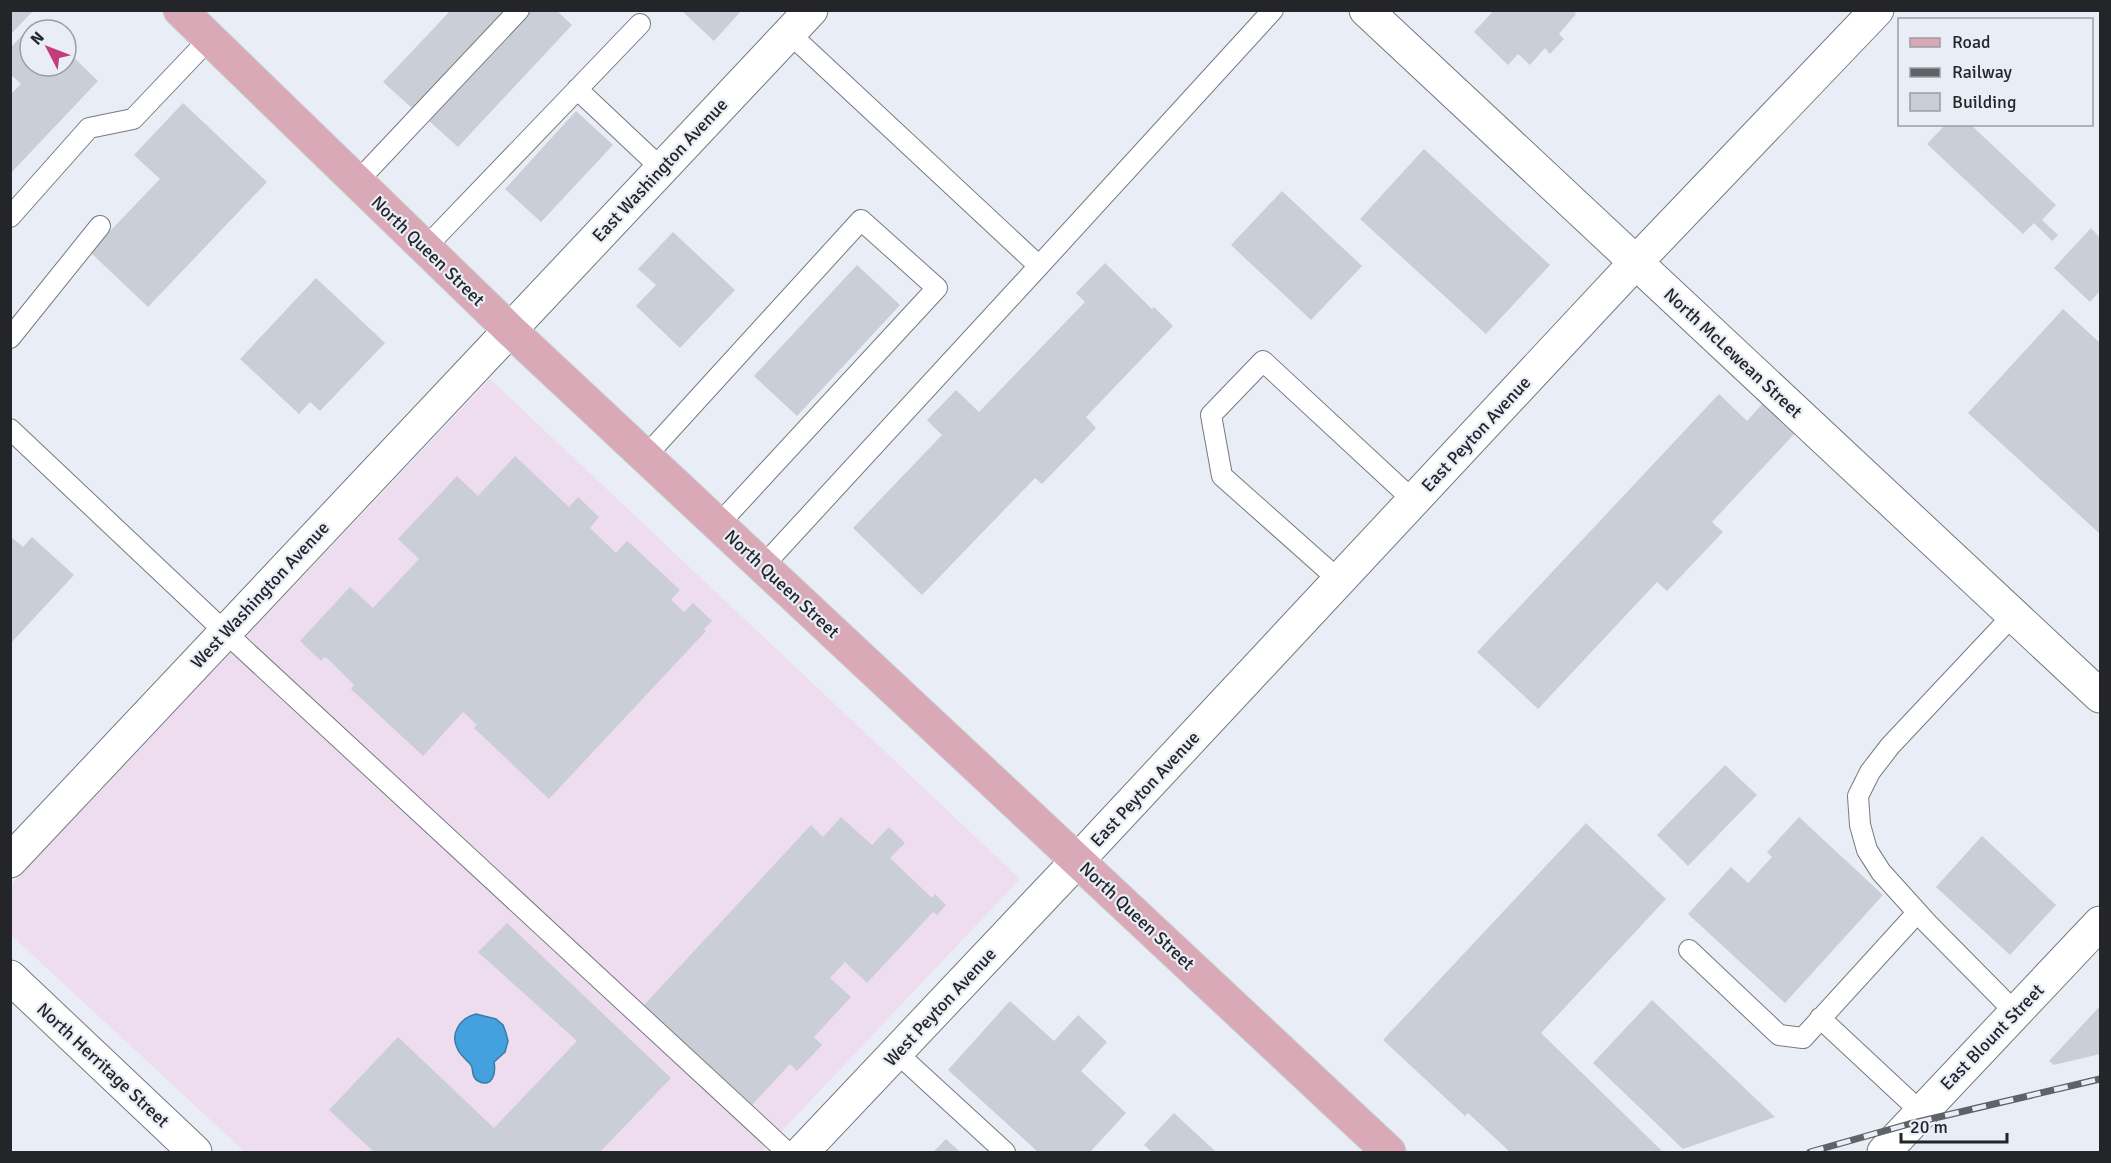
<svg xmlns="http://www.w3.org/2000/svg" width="2111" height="1163" font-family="Signika,sans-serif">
	<rect width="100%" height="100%" fill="#e9edf6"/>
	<path fill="#eeddef" d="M 490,379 L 1020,879 L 762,1152 L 245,1152 L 11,935 L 10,886 Z"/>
	<path fill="#43a1df" stroke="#397ca8" stroke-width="1.5" d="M 476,1014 L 496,1019 L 503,1025 L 506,1033 L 508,1041 L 505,1052 L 494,1062 C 496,1072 493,1089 478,1081 C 471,1077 474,1071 471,1065 C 467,1060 461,1056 458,1050 C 449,1034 460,1018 476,1014 Z"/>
	<path fill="#caced7" d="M 10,10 L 34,10 L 10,35 Z
		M 451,10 L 505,10 L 412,108 L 383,82 Z
		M 530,10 L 556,10 L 572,25 L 458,147 L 428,120 Z
		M 681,10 L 742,10 L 714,41 Z
		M 1494,10 L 1573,10 L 1576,14 L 1559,34 L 1564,39 L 1550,54 L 1545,48 L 1530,65 L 1518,54 L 1508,65 L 1474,32 Z
		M 36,21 L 45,30 L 30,30 L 30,66 L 66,66 L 66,50 L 98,81 L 10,174 L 10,95 L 21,84 L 10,74 L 10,48 Z
		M 183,103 L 267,182 L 148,307 L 90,252 L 160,179 L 134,155 Z
		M 576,111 L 613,145 L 541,222 L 505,189 Z
		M 1946,124 L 1970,124 L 2056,205 L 2042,220 L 2058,235 L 2052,241 L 2034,223 L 2023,234 L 1927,144 Z
		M 1424,149 L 1550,265 L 1486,334 L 1360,219 Z
		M 1282,191 L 1362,266 L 1311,320 L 1231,245 Z
		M 2091,228 L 2100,238 L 2100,291 L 2090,302 L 2054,268 Z
		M 673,232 L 735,290 L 680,348 L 636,306 L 656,285 L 638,269 Z
		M 1105,263 L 1152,309 L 1154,307 L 1173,326 L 1086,417 L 1096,428 L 1042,484 L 1035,478 L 922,595 L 853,528 L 942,435 L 927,420 L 956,390 L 979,412 L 1085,302 L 1076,293 Z
		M 857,265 L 900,305 L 797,416 L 754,376 Z
		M 316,278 L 385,343 L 320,411 L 310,402 L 299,414 L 240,359 Z
		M 2063,309 L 2100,343 L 2100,534 L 1968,413 Z
		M 1719,394 L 1747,421 L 1764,402 L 1796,432 L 1712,522 L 1723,532 L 1667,591 L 1657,582 L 1538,709 L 1477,652 Z
		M 515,456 L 569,507 L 578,497 L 599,517 L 590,528 L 616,553 L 627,541 L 634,547 L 680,590 L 671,600 L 684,612 L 693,603 L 712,621 L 704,629 L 706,631 L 549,799 L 474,728 L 477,725 L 463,712 L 423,756 L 351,689 L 354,685 L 328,659 L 324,657 L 321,661 L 300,641 L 350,587 L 373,608 L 419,559 L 398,539 L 457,476 L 478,496 Z
		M 10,536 L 23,547 L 32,537 L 74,575 L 10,644 Z
		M 1725,765 L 1757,795 L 1688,866 L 1657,835 Z
		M 841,817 L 872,845 L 889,827 L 905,843 L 890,858 L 932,898 L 935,894 L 946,905 L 937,915 L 933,912 L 867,983 L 845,962 L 830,978 L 851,997 L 814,1037 L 822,1045 L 797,1071 L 790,1064 L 752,1105 L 644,1005 L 811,825 L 823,837 Z
		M 1799,817 L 1883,895 L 1785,1003 L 1688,914 L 1731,867 L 1748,883 L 1772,857 L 1767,852 Z
		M 1586,823 L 1666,899 L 1541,1033 L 1663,1152 L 1510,1152 L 1468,1113 L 1465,1116 L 1383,1040 Z
		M 1982,836 L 2056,905 L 2010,955 L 1936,887 Z
		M 507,923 L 671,1078 L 600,1152 L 374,1152 L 329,1110 L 398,1037 L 494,1128 L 577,1041 L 478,952 Z
		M 1652,1000 L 1775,1117 L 1683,1149 L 1593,1063 Z
		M 1010,1001 L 1054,1041 L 1078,1015 L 1107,1042 L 1081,1071 L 1126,1113 L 1090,1152 L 1038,1152 L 948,1070 Z
		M 2100,1006 L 2100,1054 L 2054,1065 L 2049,1061 Z
		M 1174,1113 L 1216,1152 L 1152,1152 L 1144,1145 Z
		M 946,1139 L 960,1152 L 933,1152 Z"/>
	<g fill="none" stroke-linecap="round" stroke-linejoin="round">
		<defs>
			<path id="service" d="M 577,89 L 662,169
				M 357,182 L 519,10
				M 10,217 L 89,128 L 133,119 L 210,38
				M 425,248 L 640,24
				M 1039,266 L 1273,10
				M 10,338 L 100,226
				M 10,429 L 225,632 L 787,1152
				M 645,457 L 861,220 L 937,288 L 718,525
				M 763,566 L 1039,266 L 789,33
				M 1339,580 L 1222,476 L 1211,415 L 1263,361 L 1414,501
				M 2014,614 L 1890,746 L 1870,772 L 1858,796 L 1860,825 L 1867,850 L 1881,872 L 1928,924 L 2015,1012
				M 1689,950 L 1779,1035 L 1803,1038 L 1917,913
				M 1820,1018 L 1921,1112
				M 897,1053 L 1005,1152"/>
			<path id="minor" d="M 1366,10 L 2100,696
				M 10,861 L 510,330
				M 802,1152 L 1078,860 L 1636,262 L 1877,10
				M 1884,1152 L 2100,923"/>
			<path id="tertiary" d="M 510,330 L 811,10
				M 10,977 L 195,1152"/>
			<path id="primary" d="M 180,10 L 510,330 L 1389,1152"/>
		</defs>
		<use href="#service" stroke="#767a82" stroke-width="22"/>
		<use href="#minor" stroke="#767a82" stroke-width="35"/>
		<use href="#tertiary" stroke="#767a82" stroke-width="35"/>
		<use href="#primary" stroke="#cacbcb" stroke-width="35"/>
		<use href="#service" stroke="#fff" stroke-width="20"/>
		<use href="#minor" stroke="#fff" stroke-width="33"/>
		<use href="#tertiary" stroke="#fff" stroke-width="33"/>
		<use href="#primary" stroke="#daa9b8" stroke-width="33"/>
		<defs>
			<path id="rail" d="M 1810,1152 L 1909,1124 L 2100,1079"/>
		</defs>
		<use href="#rail" stroke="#5f6266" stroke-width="7"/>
		<use href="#rail" stroke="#e9edf6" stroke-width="4.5" stroke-dasharray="14" stroke-linecap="butt"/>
	</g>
	<g text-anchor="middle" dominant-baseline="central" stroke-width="4.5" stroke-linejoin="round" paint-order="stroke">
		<g font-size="18" fill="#232528" stroke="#e9edf6">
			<text transform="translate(660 170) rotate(-47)">East Washington Avenue</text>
			<text transform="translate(428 251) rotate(44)">North Queen Street</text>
			<text transform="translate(1733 353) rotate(43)">North McLewean Street</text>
			<text transform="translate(1476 434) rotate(-47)">East Peyton Avenue</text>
			<text transform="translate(782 584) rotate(43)">North Queen Street</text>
			<text transform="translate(260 595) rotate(-47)">West Washington Avenue</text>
			<text transform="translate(1145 789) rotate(-47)">East Peyton Avenue</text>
			<text transform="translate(1137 916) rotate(43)">North Queen Street</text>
			<text transform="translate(940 1007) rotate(-47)">West Peyton Avenue</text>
			<text transform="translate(1992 1037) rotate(-46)">East Blount Street</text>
			<text transform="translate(103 1065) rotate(43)">North Herritage Street</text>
		</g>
	</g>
	<rect width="2111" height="1163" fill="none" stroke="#232528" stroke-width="24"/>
	<rect x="1898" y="18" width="195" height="108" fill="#e9edf6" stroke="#9a9da4" stroke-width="1.5"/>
	<rect x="1910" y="38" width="30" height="9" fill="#daa9b8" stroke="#9a9da4" stroke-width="1.5"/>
	<text x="1952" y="48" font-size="18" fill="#232528">Road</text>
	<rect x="1910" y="68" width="30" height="9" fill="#5f6266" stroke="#9a9da4" stroke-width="1.5"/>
	<text x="1952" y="78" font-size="18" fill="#232528">Railway</text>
	<rect x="1910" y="93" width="30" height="18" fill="#caced7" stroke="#9a9da4" stroke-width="1.5"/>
	<text x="1952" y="108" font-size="18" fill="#232528">Building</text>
	<g transform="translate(48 48) rotate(312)"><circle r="28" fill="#e9edf6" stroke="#9a9da4" stroke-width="1.5"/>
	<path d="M0-4.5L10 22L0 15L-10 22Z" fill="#c33c7b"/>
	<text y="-9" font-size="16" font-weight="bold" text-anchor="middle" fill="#232528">N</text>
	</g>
	<path d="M1901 1133v9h106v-9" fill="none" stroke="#232528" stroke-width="3"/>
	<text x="1910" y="1133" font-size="18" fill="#232528" stroke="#e9edf6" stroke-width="4.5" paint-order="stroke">20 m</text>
</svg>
